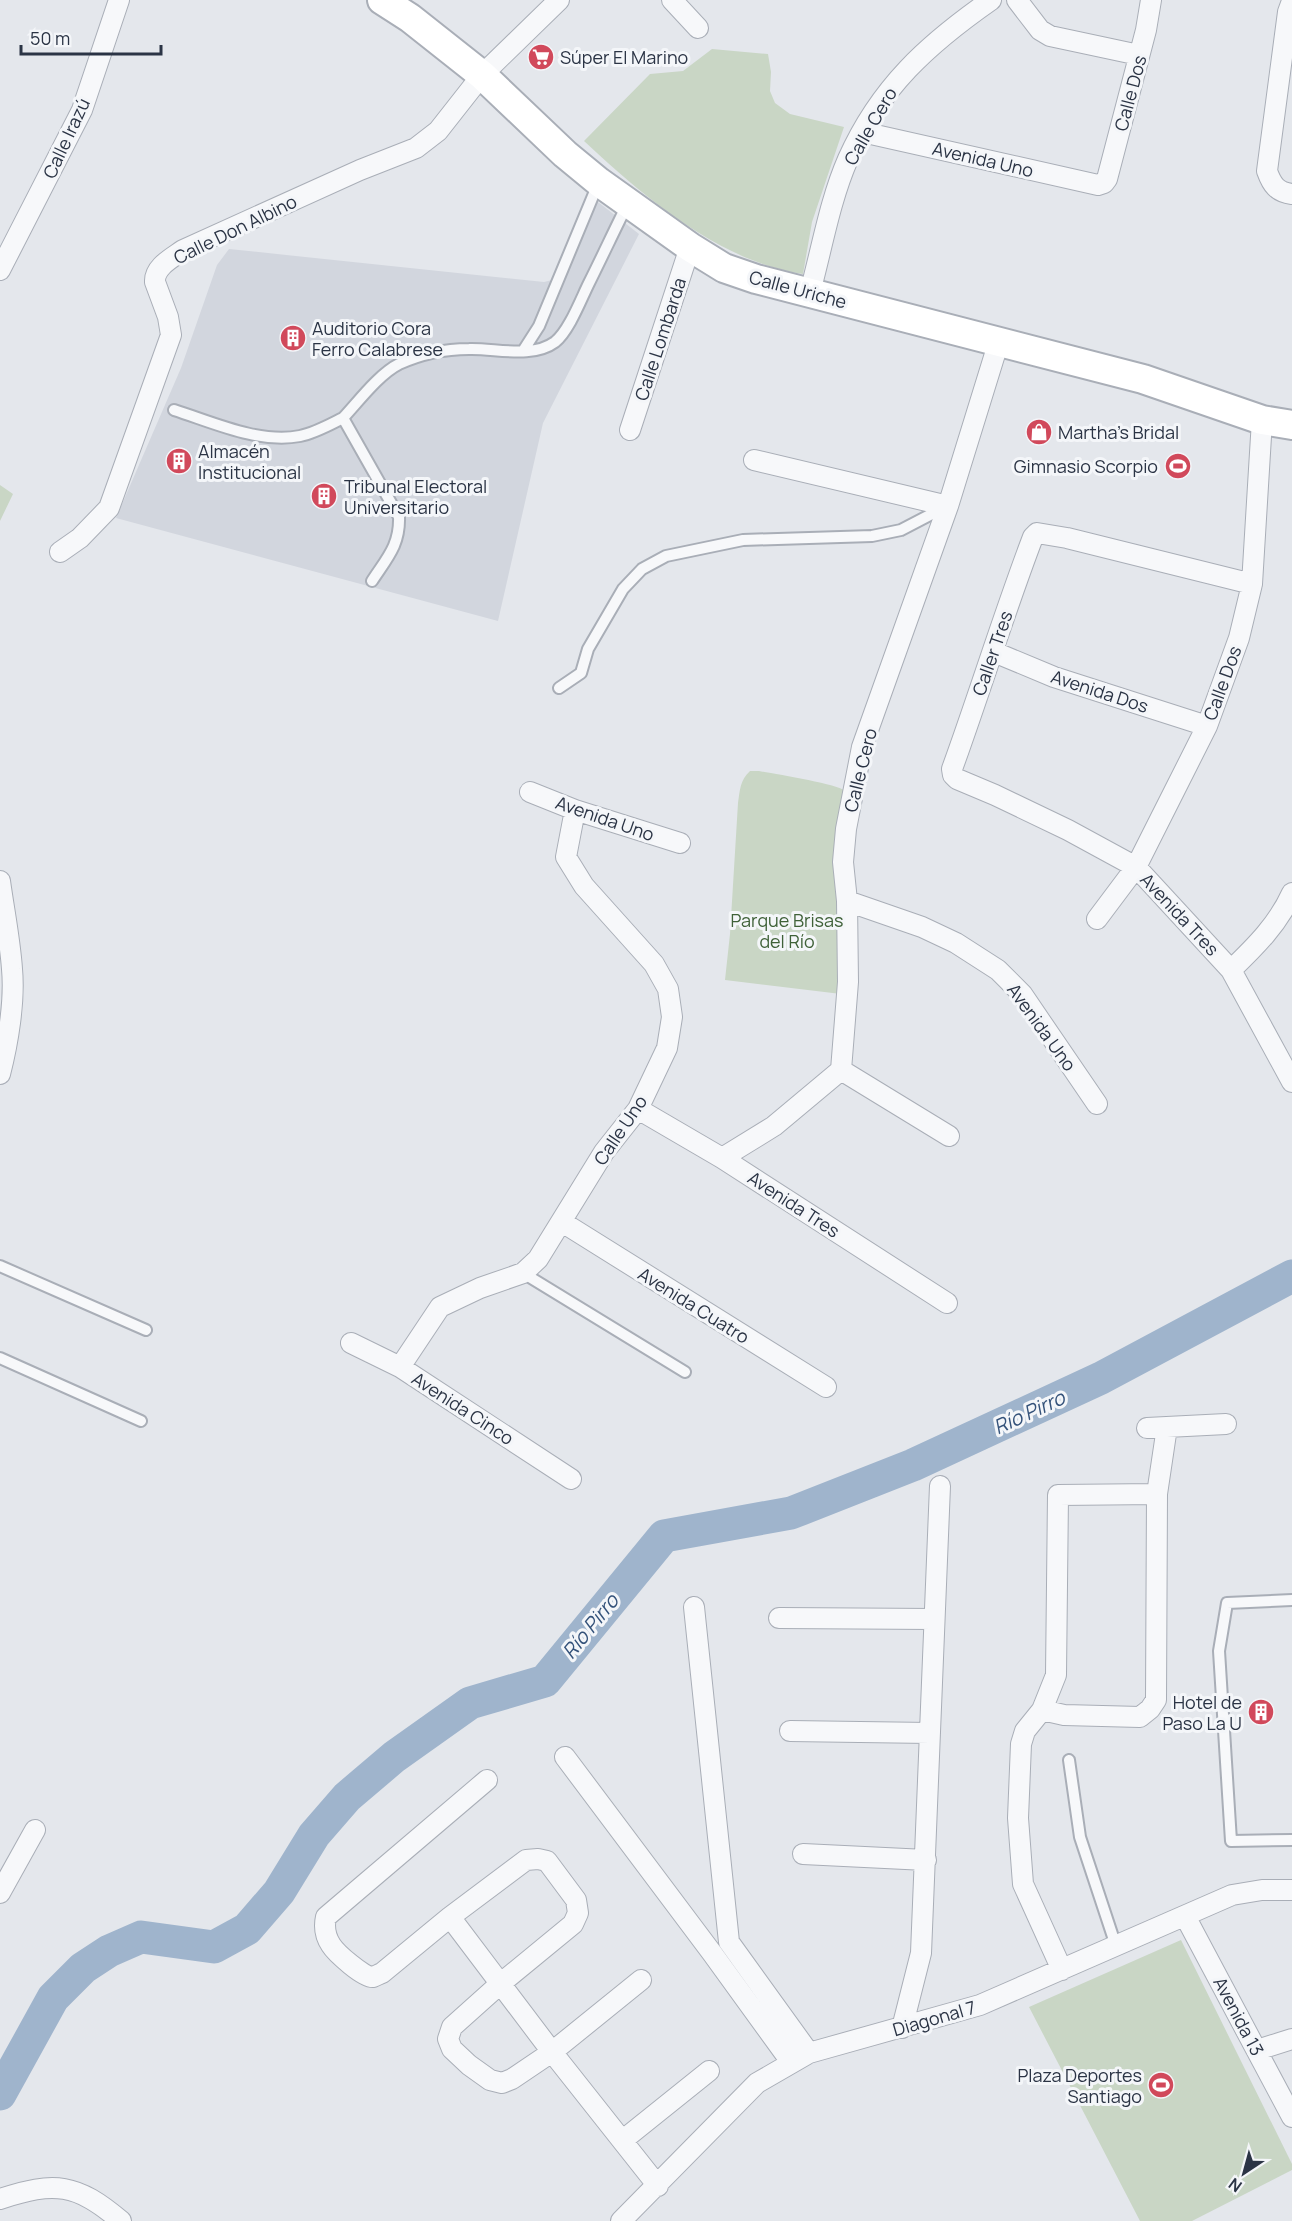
<svg xmlns="http://www.w3.org/2000/svg" width="1292" height="2221" font-family="Manrope,sans-serif">
	<rect width="100%" height="100%" fill="#e4e7ec"/>
	<path fill="#d2d6de" d="M 589,195 L 639,234 L 543,423 L 498,621 L 116,518 L 181,368 L 217,265 L 229,249 L 544,282 L 552,280 L 557,274 Z"/>
	<path fill="#c9d6c5" d="M 712,49 L 768,54 L 771,72 L 770,91 L 775,103 L 790,114 L 844,127 L 812,222 L 803,274 C 720,262 643,196 584,141 L 650,74 L 683,71 Z
		M 0,485 L 13,494 L 0,521 Z
		M 750,771 L 759,771 C 775,774 838,784 845,791 L 841,994 L 725,980 L 730,934 L 738,803 C 740,790 740,780 750,771 Z
		M 1181,1940 L 1292,2164 L 1292,2170 L 1192,2221 L 1140,2221 L 1029,2007 Z"/>
	<g fill="none" stroke-linecap="round" stroke-linejoin="round">
		<path stroke="#9fb4cc" stroke-width="33" d="M 0,2094 L 53,1998 L 83,1968 L 109,1951 L 141,1937 L 214,1947 L 247,1929 L 279,1892 L 314,1835 L 347,1797 L 394,1757 L 470,1703 L 545,1681 L 664,1536 L 791,1513 L 913,1465 L 1101,1378 L 1292,1276"/>
		<defs>
			<path id="service" d="M 523,351 L 539,326 L 598,184
				M 174,410 C 212,422 259,444 300,436 C 315,433 329,425 343,418
				M 372,581 C 387,558 400,545 399,517 L 343,418 C 358,402 379,374 399,364 C 421,354 444,349 469,349 C 495,348 532,359 555,342 C 569,331 581,299 589,283 C 602,257 614,231 627,205
				M 559,688 L 581,673 L 588,649 L 623,589 L 642,569 L 666,556 L 743,540 L 872,536 L 901,530 L 947,506
				M 0,1266 L 146,1330
				M 523,1273 L 685,1372
				M 0,1358 L 141,1421
				M 1292,1600 L 1227,1603 L 1219,1651 L 1231,1841 L 1292,1840
				M 1069,1760 L 1080,1837 L 1116,1946"/>
			<path id="minor" d="M 672,0 L 698,28
				M 1017,0 L 1040,30 L 1050,36 L 1139,55
				M 1292,1 L 1288,12 L 1267,171 C 1272,185 1277,192 1292,194
				M 862,132 L 1098,185 L 1104,183 L 1107,179 L 1146,30 L 1151,0
				M 0,270 L 82,110 L 119,0
				M 810,292 C 822,248 830,200 848,159 C 880,87 928,44 991,0
				M 630,430 L 690,247
				M 754,460 L 948,506
				M 60,552 L 80,538 L 109,508 L 171,335 L 168,317 L 155,282 C 154,267 172,258 183,250 L 360,170 L 416,148 L 438,131 L 482,75 L 559,0
				M 1252,584 L 1067,538 L 1037,533 L 1033,537 C 1004,613 980,692 952,769 L 953,775 L 957,779 L 995,795 L 1068,830 L 1136,867 L 1231,970 L 1292,1082
				M 994,652 L 1054,677 L 1207,726
				M 530,792 L 575,810 L 680,843
				M 0,881 C 4,910 10,940 12,969 C 15,1001 8,1043 0,1074
				M 847,901 L 922,927 L 956,943 L 998,970 L 1022,994 L 1097,1104
				M 1097,919 L 1136,867 L 1207,726 L 1239,638 L 1252,584 L 1262,420
				M 1231,970 C 1256,946 1278,924 1292,893
				M 841,1070 L 949,1136
				M 638,1109 L 722,1158 L 947,1303
				M 722,1158 L 774,1126 L 841,1070 L 848,982 L 847,901 L 843,862 L 846,829 L 862,747 L 948,506 L 999,341
				M 562,1222 L 826,1387
				M 351,1343 L 400,1367 L 571,1479
				M 400,1367 L 440,1307 L 480,1288 L 523,1273 L 538,1259 L 604,1152 L 638,1109 L 667,1048 L 672,1017 L 668,989 L 654,964 L 584,886 L 566,857 L 575,810
				M 1147,1428 L 1226,1424
				M 1157,1494 L 1167,1427
				M 694,1607 L 729,1942 L 809,2053
				M 779,1618 L 934,1619
				M 1042,1710 L 1064,1715 L 1140,1717 L 1150,1709 L 1156,1700 L 1157,1494 L 1058,1495 L 1056,1675 L 1042,1710 L 1025,1731 L 1021,1744 L 1018,1818 L 1023,1884 L 1062,1970
				M 790,1731 L 930,1733
				M 565,1757 L 712,1953 L 791,2062
				M 487,1780 L 326,1917 C 324,1926 325,1936 331,1945 C 336,1953 364,1978 373,1977 C 376,1976 379,1974 382,1973 L 450,1917 L 552,2052 L 658,2186
				M 803,1854 L 926,1860
				M 0,1893 L 35,1830
				M 1185,1916 L 1292,2117
				M 450,1917 L 526,1860 L 538,1859 L 547,1861 L 576,1900 L 578,1913 L 573,1924 L 500,1984 L 452,2027 L 448,2039 L 452,2049 L 469,2065 L 490,2080 L 502,2083 L 512,2079 L 552,2052 L 641,1980
				M 902,2028 L 921,1953 L 940,1486
				M 1257,2050 L 1292,2039
				M 623,2140 L 709,2071
				M 0,2199 C 55,2181 76,2183 121,2221
				M 621,2221 L 757,2083 L 809,2053 L 980,2005 L 1232,1895 L 1262,1890 L 1292,1890"/>
			<path id="secondary" d="M 382,0 L 410,18 L 482,75 L 565,154 L 599,182 L 690,247 L 724,268 L 756,279 L 1143,379 L 1262,420 L 1292,425"/>
		</defs>
		<use href="#service" stroke="#a9aeb7" stroke-width="14"/>
		<use href="#minor" stroke="#a9aeb7" stroke-width="22"/>
		<use href="#secondary" stroke="#a9aeb7" stroke-width="32"/>
		<use href="#service" stroke="#f7f8fa" stroke-width="10"/>
		<use href="#minor" stroke="#f7f8fa" stroke-width="20"/>
		<use href="#secondary" stroke="#fff" stroke-width="28"/>
	</g>
	<defs>
		<symbol id="supermarket-disc" viewBox="-11 -11 22 22"><circle r="9.5" fill="#d1495b" stroke="#f4f6f9"/><path d="M-6-5.5h2.5l.6 2H6L4.5 2H-2.5L-4.4-4H-6ZM-1.5 3.2a1.3 1.3 0 1 0 .1 0ZM3 3.2a1.3 1.3 0 1 0 .1 0Z" fill="#fff"/></symbol>
		<symbol id="building-disc" viewBox="-11 -11 22 22"><circle r="9.5" fill="#d1495b" stroke="#f4f6f9"/><path d="M-4-6H4V6H1V3H-1V6H-4ZM-2.5-4.3h1.7v1.8h-1.7ZM.8-4.3h1.7v1.8H.8ZM-2.5-1h1.7V.8h-1.7ZM.8-1h1.7V.8H.8Z" fill="#fff"/></symbol>
		<symbol id="shop-disc" viewBox="-11 -11 22 22"><circle r="9.5" fill="#d1495b" stroke="#f4f6f9"/><path d="M-5-2.5h2.3a2.7 3.5 0 0 1 5.4 0H5L5.5 6h-11ZM-1.5-2.5h3a1.5 2.3 0 0 0-3 0Z" fill="#fff"/></symbol>
		<symbol id="stadium-disc" viewBox="-11 -11 22 22"><circle r="9.5" fill="#d1495b" stroke="#f4f6f9"/><path d="M0-5a6.5 5 0 1 0 0 10a6.5 5 0 1 0 0-10ZM-3.5-1.8h7v3.6h-7Z" fill="#fff"/></symbol>
	</defs>
	<g fill-rule="evenodd">
		<use href="#supermarket-disc" x="526" y="42" width="30" height="30"/>
		<use href="#building-disc" x="278" y="323" width="30" height="30"/>
		<use href="#shop-disc" x="1024" y="417" width="30" height="30"/>
		<use href="#building-disc" x="164" y="446" width="30" height="30"/>
		<use href="#stadium-disc" x="1163" y="451" width="30" height="30"/>
		<use href="#building-disc" x="309" y="481" width="30" height="30"/>
		<use href="#building-disc" x="1246" y="1697" width="30" height="30"/>
		<use href="#stadium-disc" x="1146" y="2070" width="30" height="30"/>
	</g>
	<g text-anchor="middle" dominant-baseline="central" stroke-width="6" stroke-linejoin="round" paint-order="stroke">
		<g font-size="18" fill="#2b3445" stroke="#f4f6f9" text-anchor="start">
			<text x="560" y="57">Súper El Marino</text>
			<text x="312" y="328">Auditorio Cora<tspan x="312" dy="21">Ferro Calabrese</tspan></text>
			<text x="1058" y="432">Martha's Bridal</text>
			<text x="198" y="451">Almacén<tspan x="198" dy="21">Institucional</tspan></text>
			<text x="1158" y="466" text-anchor="end">Gimnasio Scorpio</text>
			<text x="344" y="486">Tribunal Electoral<tspan x="344" dy="21">Universitario</tspan></text>
			<text x="1242" y="1702" text-anchor="end">Hotel de<tspan x="1242" dy="21">Paso La U</tspan></text>
			<text x="1142" y="2075" text-anchor="end">Plaza Deportes<tspan x="1142" dy="21">Santiago</tspan></text>
		</g>
		<g font-size="18" fill="#2b3445" stroke="#f4f6f9">
			<text transform="translate(1130 93) rotate(-75)">Calle Dos</text>
			<text transform="translate(870 126) rotate(-60)">Calle Cero</text>
			<text transform="translate(66 138) rotate(-65)">Calle Irazú</text>
			<text transform="translate(983 159) rotate(13)">Avenida Uno</text>
			<text transform="translate(235 229) rotate(-26)">Calle Don Albino</text>
			<text transform="translate(798 289) rotate(15)">Calle Uriche</text>
			<text transform="translate(660 339) rotate(-72)">Calle Lombarda</text>
			<text transform="translate(992 653) rotate(-71)">Caller Tres</text>
			<text transform="translate(1222 683) rotate(-70)">Calle Dos</text>
			<text transform="translate(1100 691) rotate(18)">Avenida Dos</text>
			<text transform="translate(860 770) rotate(-76)">Calle Cero</text>
			<text transform="translate(605 818) rotate(19)">Avenida Uno</text>
			<text transform="translate(1180 914) rotate(47)">Avenida Tres</text>
			<text transform="translate(1042 1027) rotate(54)">Avenida Uno</text>
			<text transform="translate(620 1130) rotate(-56)">Calle Uno</text>
			<text transform="translate(794 1204) rotate(33)">Avenida Tres</text>
			<text transform="translate(694 1305) rotate(32)">Avenida Cuatro</text>
			<text transform="translate(463 1408) rotate(33)">Avenida Cinco</text>
			<text transform="translate(1239 2016) rotate(62)">Avenida 13</text>
			<text transform="translate(934 2018) rotate(-16)">Diagonal 7</text>
		</g>
		<g font-size="18" fill="#3f6138" stroke="#f4f6f9">
			<text x="787" y="920">Parque Brisas<tspan x="787" dy="21">del Río</tspan></text>
		</g>
		<g font-size="20" font-style="italic" fill="#34527a" stroke="#f4f6f9">
			<text transform="translate(1029 1412) rotate(-25)">Río Pirro</text>
			<text transform="translate(590 1626) rotate(-51)">Río Pirro</text>
		</g>
	</g>
	<g transform="translate(1244 2173) rotate(216)" stroke="#f4f6f9" stroke-width="4.5" paint-order="stroke">
	<path d="M0-4.5L10 22L0 15L-10 22Z" fill="#2b3445"/>
	<text y="-9" font-size="16" font-weight="bold" text-anchor="middle" fill="#2b3445">N</text>
	</g>
	<path d="M21 45v9h140v-9" fill="none" stroke="#2b3445" stroke-width="3"/>
	<text x="30" y="45" font-size="18" fill="#2b3445" stroke="#f4f6f9" stroke-width="4.5" paint-order="stroke">50 m</text>
</svg>
